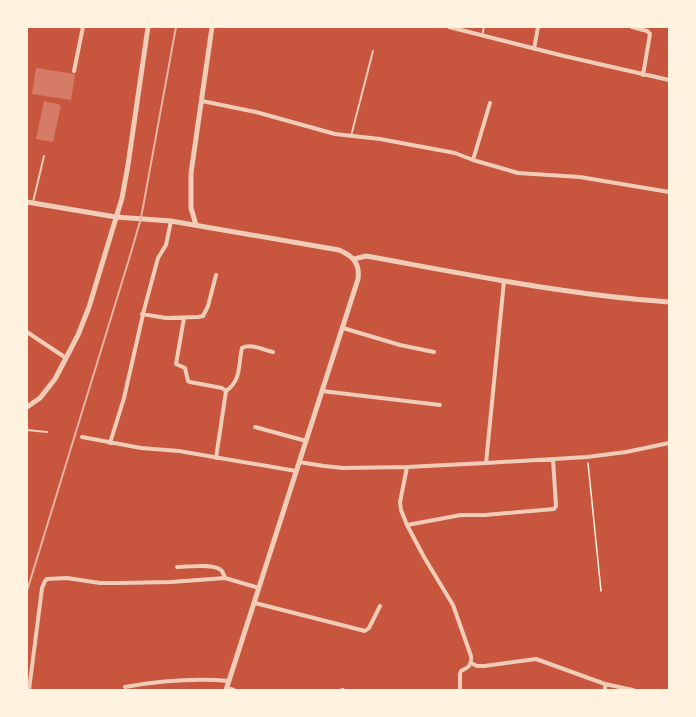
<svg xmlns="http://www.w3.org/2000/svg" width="696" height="717" font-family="'Roboto Condensed',sans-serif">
	<rect width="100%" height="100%" fill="#c8553d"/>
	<path fill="#d67c66" d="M 36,68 L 75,74 L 71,100 L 32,94 Z
		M 44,101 L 61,105 L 53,142 L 36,139 Z"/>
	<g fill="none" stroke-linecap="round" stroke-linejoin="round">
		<path stroke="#fff3e0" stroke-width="1.5" d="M 588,463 L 601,591"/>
		<path stroke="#f1ccb7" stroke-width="2" d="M 482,36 L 484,27
			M 351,136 L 373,51
			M 33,202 L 44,156
			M 27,430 L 47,432"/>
		<path stroke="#f1ccb7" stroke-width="4" d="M 449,27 L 564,56 L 669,80
			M 632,27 L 647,31 L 650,34 L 643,75
			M 534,49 L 538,27
			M 74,71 L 83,27
			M 202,101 L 256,112 L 335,134 L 380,139 L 455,153 L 473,160 L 518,173 L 580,177 L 669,192
			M 473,160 L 490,103
			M 142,314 L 166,318 L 198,317 L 203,316 L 208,306 L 216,275
			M 184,318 L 176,364 L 185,368 L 188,381 L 190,382 L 222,388 L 226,391 L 216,458
			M 343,328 L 400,345 L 434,352
			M 27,332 L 66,358
			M 226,391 C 242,380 238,364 242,348 C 250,343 264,350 273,352
			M 322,391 L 440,405
			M 255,427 L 306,441
			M 82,437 L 141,448 L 179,451 L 296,471
			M 110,443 L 124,398 L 144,310 L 158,258 L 166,245 L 171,221
			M 299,462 L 324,466 L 343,468 L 407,467 L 486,463 L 587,457 L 626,452 L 669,443
			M 486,463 L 504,281
			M 407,467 L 400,502 L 401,510 L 407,525 L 424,557 L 453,605 L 471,656 C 472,665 469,667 461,671 L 460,674 L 460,690
			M 407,525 L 461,515 L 485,515 L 554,509 L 556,506 L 553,459
			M 177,567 C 187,567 213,563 221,570 C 223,572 224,575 225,578
			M 255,603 L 365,631 L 369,628 L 380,606
			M 471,663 L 477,666 L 484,666 L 536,659 L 605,684 L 633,690
			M 605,684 L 605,690
			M 125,687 C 159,681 194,678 229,681
			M 227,688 L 234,690
			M 29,690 L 42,588 L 45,581 L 47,579 L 67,578 L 100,583 L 120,583 L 171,582 L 225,578 L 259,588
			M 342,690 L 343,690"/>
		<path stroke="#f1ccb7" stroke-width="5" d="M 27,202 L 116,217 L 171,221 L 339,250 C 353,256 360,263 358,279 L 226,690
			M 196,225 L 191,208 L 191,173 L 212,27
			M 354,259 L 366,256 L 372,257 C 470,275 569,295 669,302
			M 27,407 L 40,398 L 55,379 L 78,335 L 89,307 L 122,198 L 128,165 L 148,27"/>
		<path stroke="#e9b49f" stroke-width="2" d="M 27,591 L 130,256 L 141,218 L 176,27"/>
	</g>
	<rect width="696" height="717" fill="none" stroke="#fff3e0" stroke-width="56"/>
</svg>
